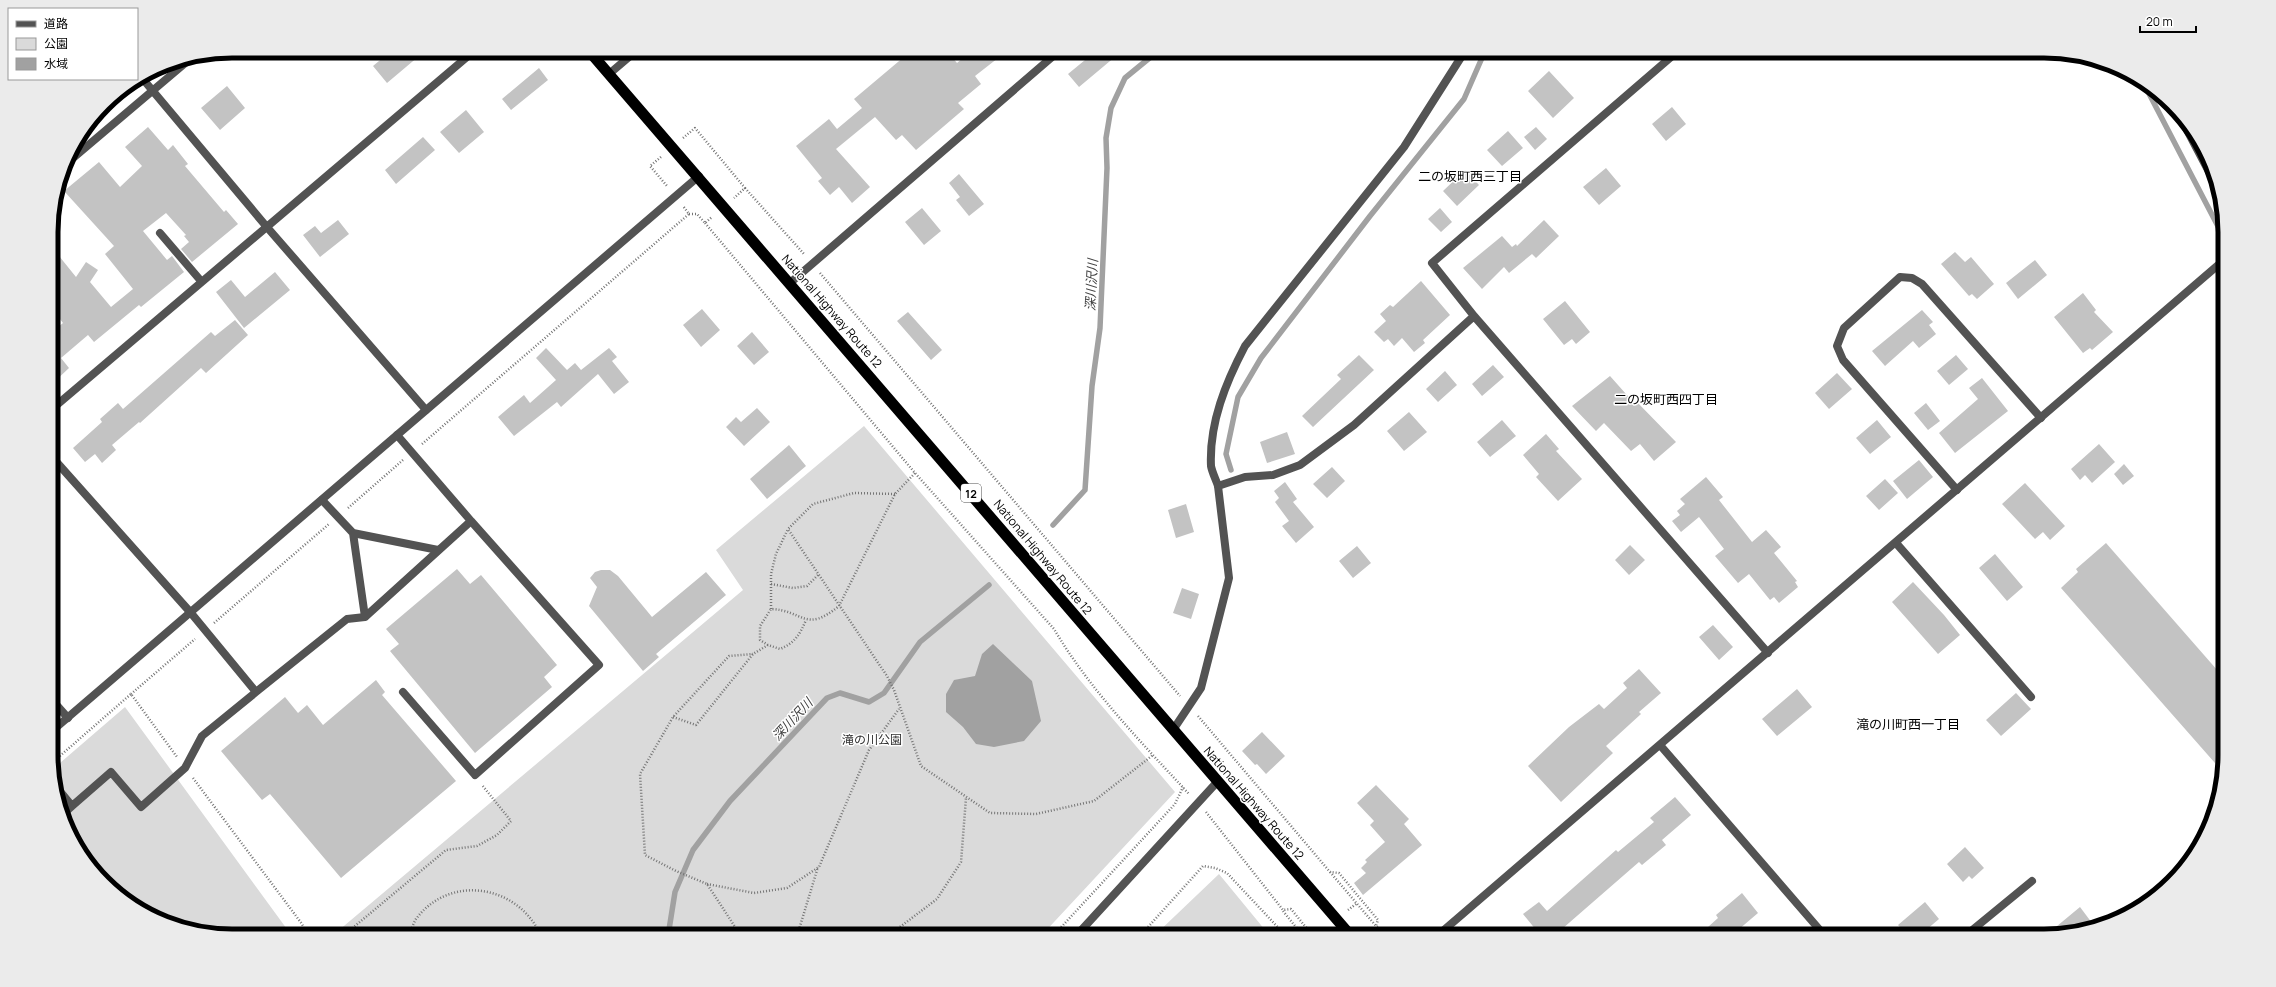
<svg xmlns="http://www.w3.org/2000/svg" width="2276" height="987" font-family="Manrope,'Noto Sans JP',sans-serif">
	<rect width="100%" height="100%" fill="#fff"/>
	<path fill="#dadada" d="M 864,426 L 1175,792 L 1041,936 L 332,936 L 743,590 L 716,550 Z
		M 125,707 L 292,936 L 232,936 L 163,922 L 122,899 L 89,865 L 65,824 L 53,779 L 53,769 Z
		M 1219,874 L 1270,936 L 1154,936 Z"/>
	<path fill="#a1a1a1" d="M 993,644 L 1032,681 L 1041,721 L 1024,741 L 994,747 L 976,744 L 963,727 L 946,712 L 946,694 L 954,680 L 975,676 L 982,654 Z"/>
	<g fill="none" stroke-linecap="round" stroke-linejoin="round">
		<path stroke="#a1a1a1" stroke-width="5.5" d="M 2143,82 L 2222,234
			M 1231,470 L 1226,454 L 1238,397 L 1261,358 L 1370,216 L 1464,99 L 1485,51
			M 1053,525 L 1085,490 L 1092,386 L 1100,328 L 1107,168 L 1106,138 L 1111,108 L 1125,78 L 1158,51
			M 668,936 L 675,892 L 693,850 L 730,801 L 827,698 L 840,693 L 869,702 L 884,693 L 920,642 L 989,585"/>
	</g>
	<path fill="#c3c3c3" d="M 391,51 L 425,51 L 387,83 L 373,66 Z
		M 911,51 L 947,51 L 957,63 L 971,51 L 1007,51 L 975,76 L 981,84 L 958,103 L 964,109 L 916,150 L 902,135 L 896,140 L 875,117 L 836,149 L 870,187 L 852,203 L 839,187 L 830,195 L 818,181 L 822,178 L 796,146 L 829,119 L 837,129 L 862,108 L 854,99 Z
		M 1078,51 L 1122,51 L 1079,87 L 1068,74 L 1085,60 Z
		M 539,68 L 548,80 L 511,110 L 502,99 Z
		M 1549,71 L 1574,98 L 1553,118 L 1528,91 Z
		M 227,86 L 245,108 L 220,130 L 201,108 Z
		M 1672,107 L 1686,124 L 1666,141 L 1652,124 Z
		M 466,110 L 484,132 L 459,153 L 440,132 Z
		M 148,127 L 168,150 L 173,145 L 188,164 L 185,166 L 224,212 L 226,210 L 238,224 L 192,262 L 181,249 L 189,242 L 184,236 L 186,235 L 166,213 L 143,231 L 167,260 L 172,256 L 184,272 L 141,307 L 139,305 L 94,342 L 88,335 L 61,358 L 69,368 L 52,384 L 52,332 L 63,323 L 52,309 L 51,246 L 76,277 L 86,262 L 98,270 L 90,282 L 111,307 L 133,289 L 105,254 L 114,246 L 64,191 L 99,162 L 120,187 L 142,166 L 125,147 Z
		M 1536,127 L 1547,139 L 1535,150 L 1524,137 Z
		M 1508,131 L 1523,148 L 1502,166 L 1487,150 Z
		M 423,137 L 435,150 L 396,184 L 385,170 Z
		M 1606,168 L 1621,186 L 1599,205 L 1583,187 Z
		M 1465,170 L 1479,185 L 1457,206 L 1443,191 Z
		M 959,174 L 984,204 L 969,216 L 956,200 L 960,197 L 949,183 Z
		M 922,208 L 941,231 L 924,245 L 905,222 Z
		M 1440,208 L 1452,222 L 1441,232 L 1428,219 Z
		M 338,220 L 349,234 L 320,257 L 303,235 L 315,226 L 321,233 Z
		M 1544,220 L 1559,236 L 1536,258 L 1532,254 L 1509,273 L 1504,267 L 1482,289 L 1463,268 L 1502,236 L 1512,247 L 1516,244 L 1517,246 Z
		M 1955,252 L 1965,262 L 1971,257 L 1994,284 L 1977,299 L 1972,294 L 1969,296 L 1941,264 Z
		M 2035,260 L 2047,275 L 2018,299 L 2006,283 Z
		M 275,272 L 290,290 L 244,328 L 216,292 L 231,280 L 245,297 Z
		M 1421,281 L 1450,315 L 1423,340 L 1425,343 L 1414,352 L 1402,338 L 1394,346 L 1388,339 L 1384,342 L 1374,332 L 1386,321 L 1380,314 L 1390,305 L 1393,307 Z
		M 2083,293 L 2096,310 L 2094,312 L 2113,332 L 2092,350 L 2090,348 L 2083,353 L 2054,317 Z
		M 1565,301 L 1590,332 L 1576,344 L 1572,339 L 1564,345 L 1543,319 Z
		M 702,309 L 720,330 L 701,347 L 683,325 Z
		M 1922,310 L 1933,322 L 1929,325 L 1936,334 L 1919,348 L 1913,341 L 1885,366 L 1872,351 Z
		M 908,312 L 942,350 L 931,360 L 897,321 Z
		M 235,320 L 248,335 L 206,373 L 201,368 L 140,423 L 139,422 L 112,445 L 116,450 L 102,463 L 95,454 L 85,462 L 73,448 L 102,422 L 100,419 L 118,403 L 123,409 L 211,332 L 215,336 Z
		M 752,332 L 769,352 L 754,365 L 737,346 Z
		M 546,348 L 567,370 L 575,363 L 581,370 L 609,348 L 617,357 L 612,361 L 629,382 L 614,394 L 598,374 L 561,407 L 557,402 L 514,436 L 498,417 L 524,395 L 530,403 L 556,380 L 536,358 Z
		M 1359,355 L 1374,370 L 1313,427 L 1302,416 L 1341,379 L 1337,375 Z
		M 1956,355 L 1968,369 L 1949,385 L 1937,371 Z
		M 1493,365 L 1504,377 L 1482,396 L 1472,384 Z
		M 1445,371 L 1457,385 L 1438,402 L 1426,389 Z
		M 1837,373 L 1852,389 L 1829,409 L 1815,393 Z
		M 1610,376 L 1634,403 L 1636,401 L 1676,442 L 1654,461 L 1640,444 L 1631,451 L 1604,423 L 1596,431 L 1572,406 Z
		M 1982,378 L 2008,411 L 1955,453 L 1939,433 L 1978,399 L 1969,388 Z
		M 1926,403 L 1940,421 L 1928,430 L 1914,413 Z
		M 757,408 L 770,422 L 744,446 L 726,427 L 736,417 L 741,422 Z
		M 1409,412 L 1427,432 L 1404,451 L 1387,431 Z
		M 1502,420 L 1516,436 L 1490,457 L 1477,442 Z
		M 1877,420 L 1891,437 L 1870,454 L 1856,438 Z
		M 1287,432 L 1295,454 L 1267,463 L 1260,442 Z
		M 1546,434 L 1559,449 L 1556,451 L 1582,479 L 1558,501 L 1536,477 L 1539,474 L 1523,455 Z
		M 2099,444 L 2115,462 L 2092,483 L 2085,475 L 2080,480 L 2071,469 Z
		M 789,445 L 806,466 L 767,499 L 750,479 Z
		M 1919,460 L 1933,477 L 1907,499 L 1893,481 Z
		M 2124,464 L 2134,476 L 2123,485 L 2114,474 Z
		M 1332,467 L 1345,481 L 1327,498 L 1313,484 Z
		M 1706,477 L 1723,497 L 1719,500 L 1752,542 L 1766,530 L 1781,547 L 1774,553 L 1797,581 L 1795,582 L 1798,587 L 1779,603 L 1774,597 L 1770,600 L 1749,574 L 1738,583 L 1715,556 L 1724,549 L 1699,517 L 1681,532 L 1672,521 L 1680,515 L 1677,511 L 1685,504 L 1680,499 Z
		M 1885,479 L 1898,493 L 1879,510 L 1866,496 Z
		M 1285,482 L 1297,499 L 1293,502 L 1314,527 L 1296,543 L 1282,526 L 1289,521 L 1275,502 L 1279,498 L 1274,491 Z
		M 2025,483 L 2065,526 L 2050,540 L 2043,532 L 2035,539 L 2002,504 Z
		M 1186,504 L 1194,532 L 1176,538 L 1168,510 Z
		M 2106,543 L 2225,679 L 2225,755 L 2222,771 L 2061,588 L 2078,572 L 2076,569 Z
		M 1630,545 L 1645,560 L 1629,575 L 1615,560 Z
		M 1357,546 L 1371,563 L 1353,578 L 1339,561 Z
		M 1995,554 L 2023,587 L 2007,601 L 1979,568 Z
		M 457,569 L 470,584 L 481,575 L 557,665 L 544,677 L 552,687 L 475,753 L 390,651 L 399,644 L 386,629 Z
		M 601,570 L 610,570 L 618,576 L 652,617 L 706,572 L 726,595 L 656,654 L 659,657 L 643,671 L 589,606 L 597,587 L 590,578 L 595,572 Z
		M 1913,582 L 1944,615 L 1960,635 L 1938,654 L 1892,602 Z
		M 1182,588 L 1199,594 L 1191,619 L 1173,613 Z
		M 1713,625 L 1733,647 L 1719,660 L 1699,637 Z
		M 1639,669 L 1661,693 L 1639,712 L 1641,714 L 1606,746 L 1613,753 L 1561,802 L 1528,766 L 1569,727 L 1599,704 L 1604,709 L 1627,688 L 1623,683 Z
		M 376,680 L 385,692 L 382,695 L 456,781 L 341,878 L 270,794 L 262,800 L 221,751 L 285,697 L 298,713 L 307,705 L 323,725 Z
		M 1797,689 L 1812,707 L 1777,736 L 1762,719 Z
		M 2016,693 L 2031,709 L 2001,736 L 1986,720 Z
		M 1262,732 L 1285,756 L 1266,774 L 1257,764 L 1255,765 L 1242,751 Z
		M 1376,785 L 1409,819 L 1404,824 L 1422,845 L 1363,895 L 1354,883 L 1366,873 L 1361,868 L 1367,862 L 1365,860 L 1385,842 L 1370,825 L 1374,821 L 1357,803 Z
		M 1675,797 L 1691,815 L 1662,840 L 1666,845 L 1642,865 L 1639,862 L 1562,929 L 1567,936 L 1541,936 L 1523,914 L 1539,902 L 1547,911 L 1616,850 L 1618,852 L 1654,822 L 1650,818 Z
		M 1965,847 L 1984,868 L 1972,879 L 1969,876 L 1963,882 L 1947,864 Z
		M 1742,893 L 1758,913 L 1731,936 L 1698,936 L 1718,918 L 1716,915 Z
		M 1925,902 L 1939,919 L 1919,936 L 1908,936 L 1898,925 Z
		M 2080,907 L 2092,923 L 2083,930 L 2045,936 Z"/>
	<g fill="none" stroke-linecap="round" stroke-linejoin="round">
		<path stroke="#757575" stroke-width="2.5" stroke-dasharray="1 2" stroke-linecap="butt" d="M 683,138 L 695,128 L 745,188 L 734,198
			M 661,157 L 650,166 L 667,186
			M 745,188 L 804,254
			M 689,214 L 697,214 L 705,223 L 712,217
			M 705,223 L 915,473 L 1054,629 C 1090,690 1141,742 1189,794
			M 820,273 L 1180,696
			M 422,444 L 689,214 L 683,206
			M 895,494 L 854,493 L 813,504 L 788,529 L 887,676 L 894,690 L 921,766 L 990,813 L 1036,814 L 1094,801 L 1153,755
			M 348,508 L 403,460
			M 771,584 L 793,588 L 807,586 L 819,574
			M 771,609 L 771,574 L 776,554 L 788,529
			M 214,623 L 329,524
			M 768,645 L 760,640 L 760,626 L 771,609 C 803,610 805,634 839,606 L 895,494 L 915,473
			M 131,694 L 195,639
			M 1198,716 L 1330,872 L 1339,873 L 1378,920 L 1376,926 L 1385,936
			M 673,717 L 696,725 L 753,654 L 768,645 L 780,649 C 795,643 800,634 806,620
			M 53,762 L 131,694 L 177,757
			M 193,778 L 302,924 L 308,936
			M 1206,812 L 1283,910 L 1291,909 L 1313,936
			M 1330,872 L 1376,926
			M 707,884 L 754,893 L 787,888 L 819,867 L 869,750 L 899,709
			M 1348,910 L 1356,904
			M 1283,911 L 1303,936
			M 343,936 L 446,850 L 477,846 L 497,835 L 511,821 L 482,785
			M 408,936 C 411,931 413,924 416,919 C 450,873 519,885 541,936
			M 741,936 L 707,884 L 676,871 L 645,855 L 640,774 L 673,717 L 729,656 L 753,654
			M 797,936 L 818,867
			M 888,936 L 937,899 L 961,862 L 966,798
			M 1053,936 L 1175,804 L 1183,787
			M 1140,936 L 1203,866 L 1215,868 L 1227,873 L 1286,936
			M 1320,936 L 1327,929"/>
		<path stroke="#535353" stroke-width="8" d="M 2178,113 L 2219,191
			M 160,233 L 201,281
			M 397,435 L 471,521
			M 1218,486 C 1216,480 1212,472 1211,466 C 1209,423 1226,382 1245,346 L 1404,147 L 1465,51
			M 1957,490 L 1843,360 L 1837,346 L 1844,328 L 1900,277 L 1912,278 L 1922,284 L 2041,418
			M 322,500 L 353,533 L 438,550
			M 353,533 L 365,617
			M 1896,543 L 2031,697
			M 191,613 L 256,692 L 347,619 L 365,617 L 471,521 L 599,665 L 475,775 L 403,692
			M 54,784 L 72,806 L 62,815
			M 72,806 L 111,772 L 141,807 L 185,768 L 202,736 L 256,692"/>
		<path stroke="#535353" stroke-width="8" d="M 609,74 L 636,51
			M 142,78 L 266,226 L 426,410
			M 66,164 L 190,59
			M 790,283 L 1059,51
			M 1474,316 L 1432,263 L 1678,51
			M 52,409 L 474,51
			M 52,457 L 191,613
			M 52,700 L 68,718
			M 1173,730 L 1201,688 L 1229,578 L 1218,486 L 1245,477 L 1273,475 L 1300,465 L 1354,425 L 1474,316 L 1768,653
			M 1660,745 L 1825,936
			M 1437,936 L 2224,260
			M 1965,936 L 2032,881"/>
		<path stroke="#535353" stroke-width="8" d="M 52,731 L 699,176
			M 1076,936 L 1218,781"/>
		<path stroke="#000" stroke-width="11" d="M 589,51 L 1351,936"/>
	</g>
	<g text-anchor="middle" dominant-baseline="central" stroke-width="3" stroke-linejoin="round" paint-order="stroke">
		<rect fill="#fff" stroke="#4c4c4c" stroke-width="1" x="961" y="484" width="20" height="18" rx="3"/>
		<g font-size="11" font-weight="bold" fill="#000">
			<text x="971" y="493">12</text>
		</g>
		<g font-size="12" fill="#000" stroke="#fff">
			<text transform="translate(832 311) rotate(49)">National Highway Route 12</text>
			<text transform="translate(1043 557) rotate(50)">National Highway Route 12</text>
			<text transform="translate(1254 803) rotate(49)">National Highway Route 12</text>
		</g>
		<g font-size="12" fill="#313131" stroke="#fff">
			<text x="872" y="739">滝の川公園</text>
		</g>
		<g font-size="13" fill="#000" stroke="#fff">
			<text x="1470" y="176">二の坂町西三丁目</text>
			<text x="1666" y="399">二の坂町西四丁目</text>
			<text x="1908" y="724">滝の川町西一丁目</text>
		</g>
		<g font-size="13" font-style="italic" fill="#424242" stroke="#fff">
			<text transform="translate(1091 285) rotate(-87)">深川沢川</text>
			<text transform="translate(792 719) rotate(-47)">深川沢川</text>
		</g>
	</g>
	<path d="M0 0H2276V987H0ZM232 58H2044A174 174 0 0 1 2218 232V755A174 174 0 0 1 2044 929H232A174 174 0 0 1 58 755V232A174 174 0 0 1 232 58Z" fill="#ebebeb" fill-rule="evenodd"/>
	<path fill="none" stroke="#000" stroke-width="5" d="M232 58H2044A174 174 0 0 1 2218 232V755A174 174 0 0 1 2044 929H232A174 174 0 0 1 58 755V232A174 174 0 0 1 232 58Z"/>
	<rect x="8" y="8" width="130" height="72" fill="#ffffff" stroke="#999999"/>
	<rect x="16" y="21" width="20" height="6" fill="#535353" stroke="#999999"/>
	<text x="44" y="28" font-size="12" fill="#000000">道路</text>
	<rect x="16" y="38" width="20" height="12" fill="#dadada" stroke="#999999"/>
	<text x="44" y="48" font-size="12" fill="#000000">公園</text>
	<rect x="16" y="58" width="20" height="12" fill="#a1a1a1" stroke="#999999"/>
	<text x="44" y="68" font-size="12" fill="#000000">水域</text>
	<path d="M2140 26v6h56v-6" fill="none" stroke="#000000" stroke-width="2"/>
	<text x="2146" y="26" font-size="12" fill="#000000" stroke="#ffffff" stroke-width="3" paint-order="stroke">20 m</text>
</svg>
